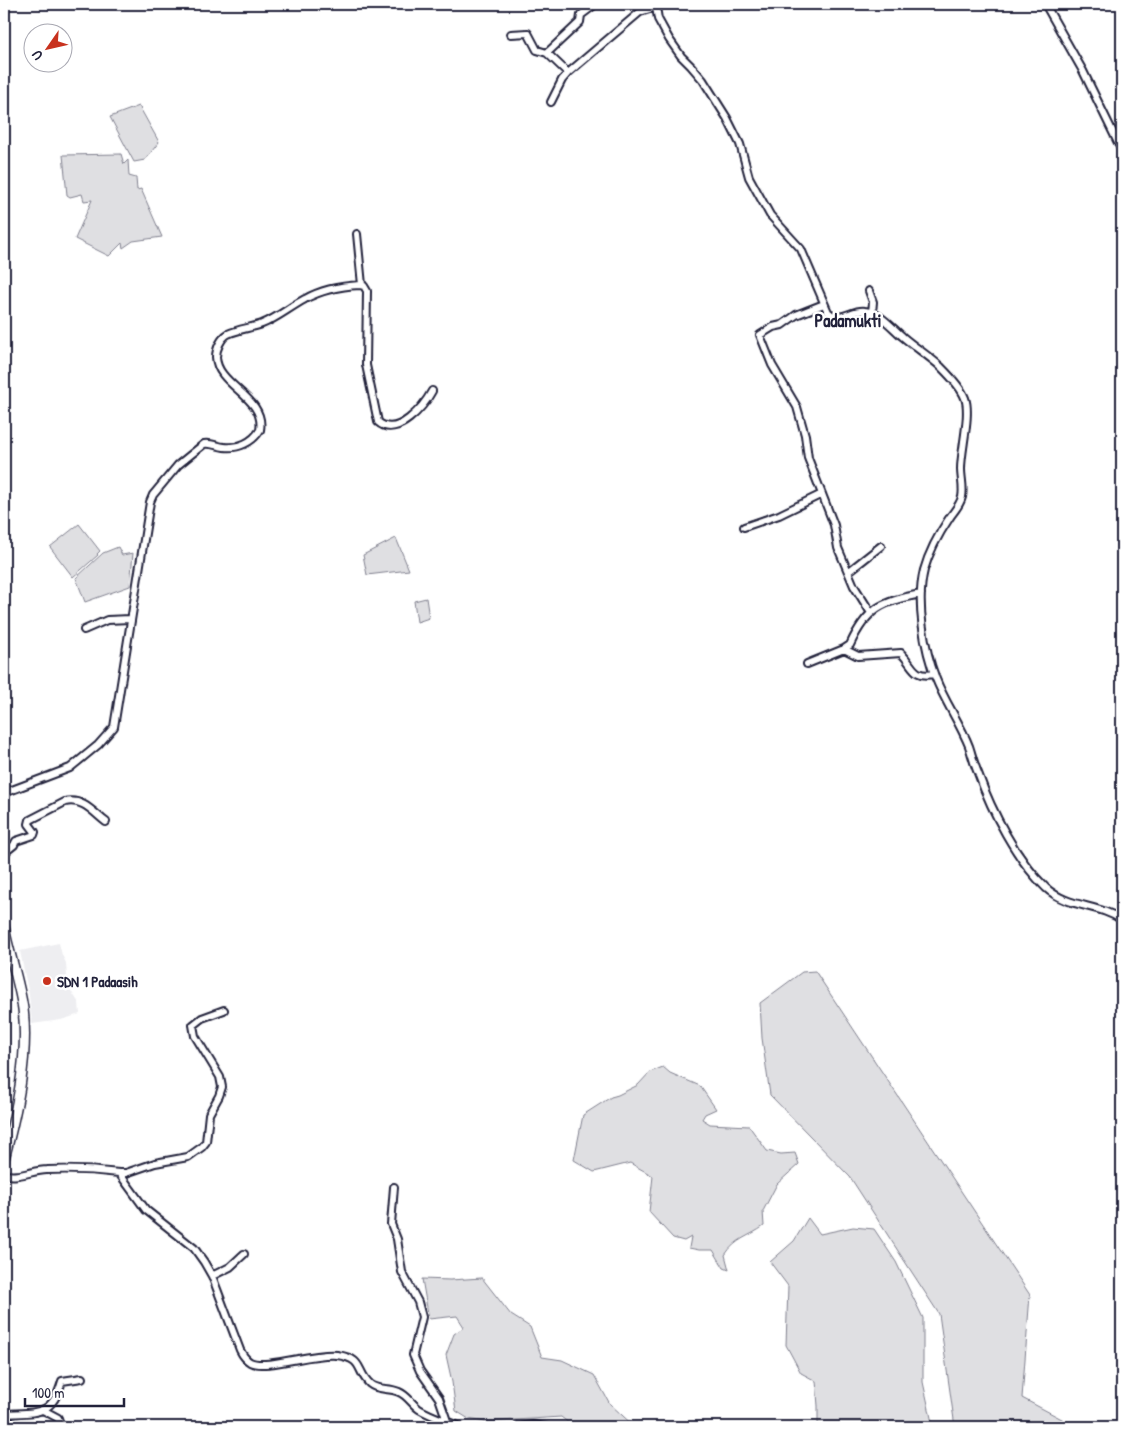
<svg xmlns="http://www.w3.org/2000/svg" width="1126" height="1431" font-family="'Patrick Hand',sans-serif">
	<rect width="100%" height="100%" fill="#fff"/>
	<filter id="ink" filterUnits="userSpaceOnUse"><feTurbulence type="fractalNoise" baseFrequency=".02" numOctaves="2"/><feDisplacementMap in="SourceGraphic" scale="10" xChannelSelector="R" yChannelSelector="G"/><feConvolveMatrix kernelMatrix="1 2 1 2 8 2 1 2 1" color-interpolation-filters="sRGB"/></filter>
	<g filter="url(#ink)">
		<path fill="#eeeef1" d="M 59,943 L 62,955 L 66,963 L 67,977 L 71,984 L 71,991 L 79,1003 L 80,1014 L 61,1020 L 32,1024 L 29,995 L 20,951 Z"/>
		<path fill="#dfdfe2" stroke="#80808e" d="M 139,106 L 159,142 L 145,160 L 134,162 L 110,117 Z
			M 121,154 L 124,164 L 128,160 L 129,176 L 136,178 L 137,190 L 141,189 L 162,237 L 133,241 L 123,248 L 122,243 L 109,256 L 75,239 L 92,200 L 84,201 L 82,194 L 70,197 L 67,195 L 63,155 Z
			M 79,524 L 100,551 L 97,554 L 98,555 L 73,577 L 50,547 Z
			M 396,538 L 409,570 L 367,575 L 363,555 Z
			M 118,547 L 122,555 L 133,553 L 130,586 L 85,602 L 76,578 L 103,553 Z
			M 426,598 L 429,618 L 417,622 L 414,601 Z
			M 815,971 L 1030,1295 L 1022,1398 L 1077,1427 L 955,1427 L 939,1314 L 850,1177 L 770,1095 L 762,1038 L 760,1003 L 802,972 Z
			M 663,1067 L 670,1073 L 700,1086 L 716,1109 L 705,1114 L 702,1119 L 710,1124 L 749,1126 L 767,1151 L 781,1154 L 795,1153 L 799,1164 L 777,1184 L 763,1211 L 764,1226 C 749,1237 736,1238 725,1255 L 729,1270 L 724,1268 L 713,1250 L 699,1250 L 689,1248 L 691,1237 L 684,1241 L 673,1238 L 649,1212 L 653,1176 L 630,1163 L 594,1172 L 574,1160 L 583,1115 L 611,1097 L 618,1095 L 638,1085 L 650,1072 Z
			M 808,1218 L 820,1234 L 853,1227 L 874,1229 L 896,1262 L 923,1318 L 923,1382 L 933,1427 L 818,1427 L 818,1406 L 816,1381 L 801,1373 L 786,1345 L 788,1286 L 770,1262 L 794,1241 Z
			M 482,1278 L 511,1315 L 530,1327 L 542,1357 L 562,1360 L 594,1375 L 610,1404 L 635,1427 L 574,1427 L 561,1417 L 485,1422 L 469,1419 L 456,1411 L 452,1382 L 446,1355 L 454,1334 L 464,1327 L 457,1316 L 429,1319 L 422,1279 L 450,1280 Z"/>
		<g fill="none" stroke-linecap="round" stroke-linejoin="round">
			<defs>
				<path id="street" d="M 660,4 L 656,7 L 658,19 L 669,39 L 681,56 L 691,66 L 703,80 L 727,118 L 740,144 L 749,177 L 770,215 L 801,249 L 828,312 C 841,324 851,309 865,311 C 880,312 892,328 903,337 C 916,348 929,356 941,367 C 949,375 961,387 965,398 C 971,414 961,450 961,469 C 961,478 964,488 962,497 C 960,505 955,510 950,517 C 940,532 929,552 924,570 C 916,602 924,649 936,679 C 945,702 960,723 969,746 C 972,755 974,764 978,773 C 992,812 1016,859 1046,888 C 1068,908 1099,904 1122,920
					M 1045,4 L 1083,71 L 1122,151
					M 511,34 L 528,33 L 537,50 L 547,53 L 568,73
					M 547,53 L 580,22 L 581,15 L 593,6
					M 551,102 L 562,80 L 568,73 L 640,12 L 656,7
					M 357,234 L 362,285
					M 869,291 L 873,302 L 872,313
					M 824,304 L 796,315 L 782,325 L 773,327 L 760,335 L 772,365 L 797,407 L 805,435 L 808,458 L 834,525 L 838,548 L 854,586 L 871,613
					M 744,527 L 779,515 L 822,494
					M 848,572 L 881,546
					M 84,630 L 107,620 L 130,619
					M 844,649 L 858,656 L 901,653 C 914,666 913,678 934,674
					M 807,664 L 844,649 L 850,645 C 867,608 882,601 921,594
					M 4,793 L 70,768 L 98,745 L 114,727 L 150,502 L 153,495 L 178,465 L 204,444 C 211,443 217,446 224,447 C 238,449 253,442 260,430 C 266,397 217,386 216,357 C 216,349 221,338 228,334 C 238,329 251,328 262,324 C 277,318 290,307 305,299 C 321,290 342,286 360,285 L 364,286 L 367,291 L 366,365 L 378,422 C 397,439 424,406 432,391
					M 4,853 L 14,845 L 16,841 L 34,835 L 35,832 L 29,824 L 30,820 L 65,802 C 83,798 93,812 106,822
					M 119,1173 L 126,1173 L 155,1163 L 188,1157 L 202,1147 L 206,1142 L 209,1114 L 219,1096 L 222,1087 L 220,1077 L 195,1036 L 193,1025 L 202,1018 L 224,1010
					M 4,1174 C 17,1179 33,1170 47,1170 C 71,1169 95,1170 119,1173 L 146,1210 L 194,1248 L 204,1262 L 212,1276 L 240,1350 C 242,1354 245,1359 250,1362 C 266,1370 313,1352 337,1355 C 365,1359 355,1370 370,1384 C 378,1391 389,1387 399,1392 C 407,1395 412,1404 419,1409 C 432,1417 447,1421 461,1427
					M 394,1187 L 391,1224 L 397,1239 L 402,1272 L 418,1302 L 422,1317 L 413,1355 L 420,1371 L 439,1398 L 447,1421
					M 212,1276 L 230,1267 L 244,1254
					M 43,1410 L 58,1418 L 61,1427
					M 4,1414 C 36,1412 52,1417 62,1381 L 82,1378
					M 517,1427 L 533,1425 L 546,1427"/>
				<path id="secondary" d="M 4,927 C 9,954 19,981 23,1009 C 29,1057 16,1113 4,1159"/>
			</defs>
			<use href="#street" stroke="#22223b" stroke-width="10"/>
			<use href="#secondary" stroke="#22223b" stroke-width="12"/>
			<use href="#street" stroke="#fff" stroke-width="6"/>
			<use href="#secondary" stroke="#fff" stroke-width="9"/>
		</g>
	</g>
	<circle fill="#c8321e" stroke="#fff" stroke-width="2" cx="47" cy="981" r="5"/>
	<g text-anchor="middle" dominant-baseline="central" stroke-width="5" stroke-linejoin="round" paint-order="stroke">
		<g font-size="15" font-weight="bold" fill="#22223b" stroke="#fff" text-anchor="start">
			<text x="57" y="981">SDN 1 Padaasih</text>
		</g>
		<g font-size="18" font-weight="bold" fill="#22223b" stroke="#fff">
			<text x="848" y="320">Padamukti</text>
		</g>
	</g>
	<rect width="1126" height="1431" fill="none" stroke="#fff" stroke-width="20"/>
	<rect x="10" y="10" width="1106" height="1411" fill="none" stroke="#22223b" stroke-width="2" filter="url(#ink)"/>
	<g transform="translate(48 48) rotate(236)"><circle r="24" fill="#ffffff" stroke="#a7a7b1"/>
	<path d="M0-4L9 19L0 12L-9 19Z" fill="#c8321e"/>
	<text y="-8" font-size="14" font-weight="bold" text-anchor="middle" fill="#22223b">U</text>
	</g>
	<path d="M25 1398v8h99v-8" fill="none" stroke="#22223b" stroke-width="2.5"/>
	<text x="32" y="1398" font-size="15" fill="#22223b" stroke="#ffffff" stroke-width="4" paint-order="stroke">100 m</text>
</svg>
